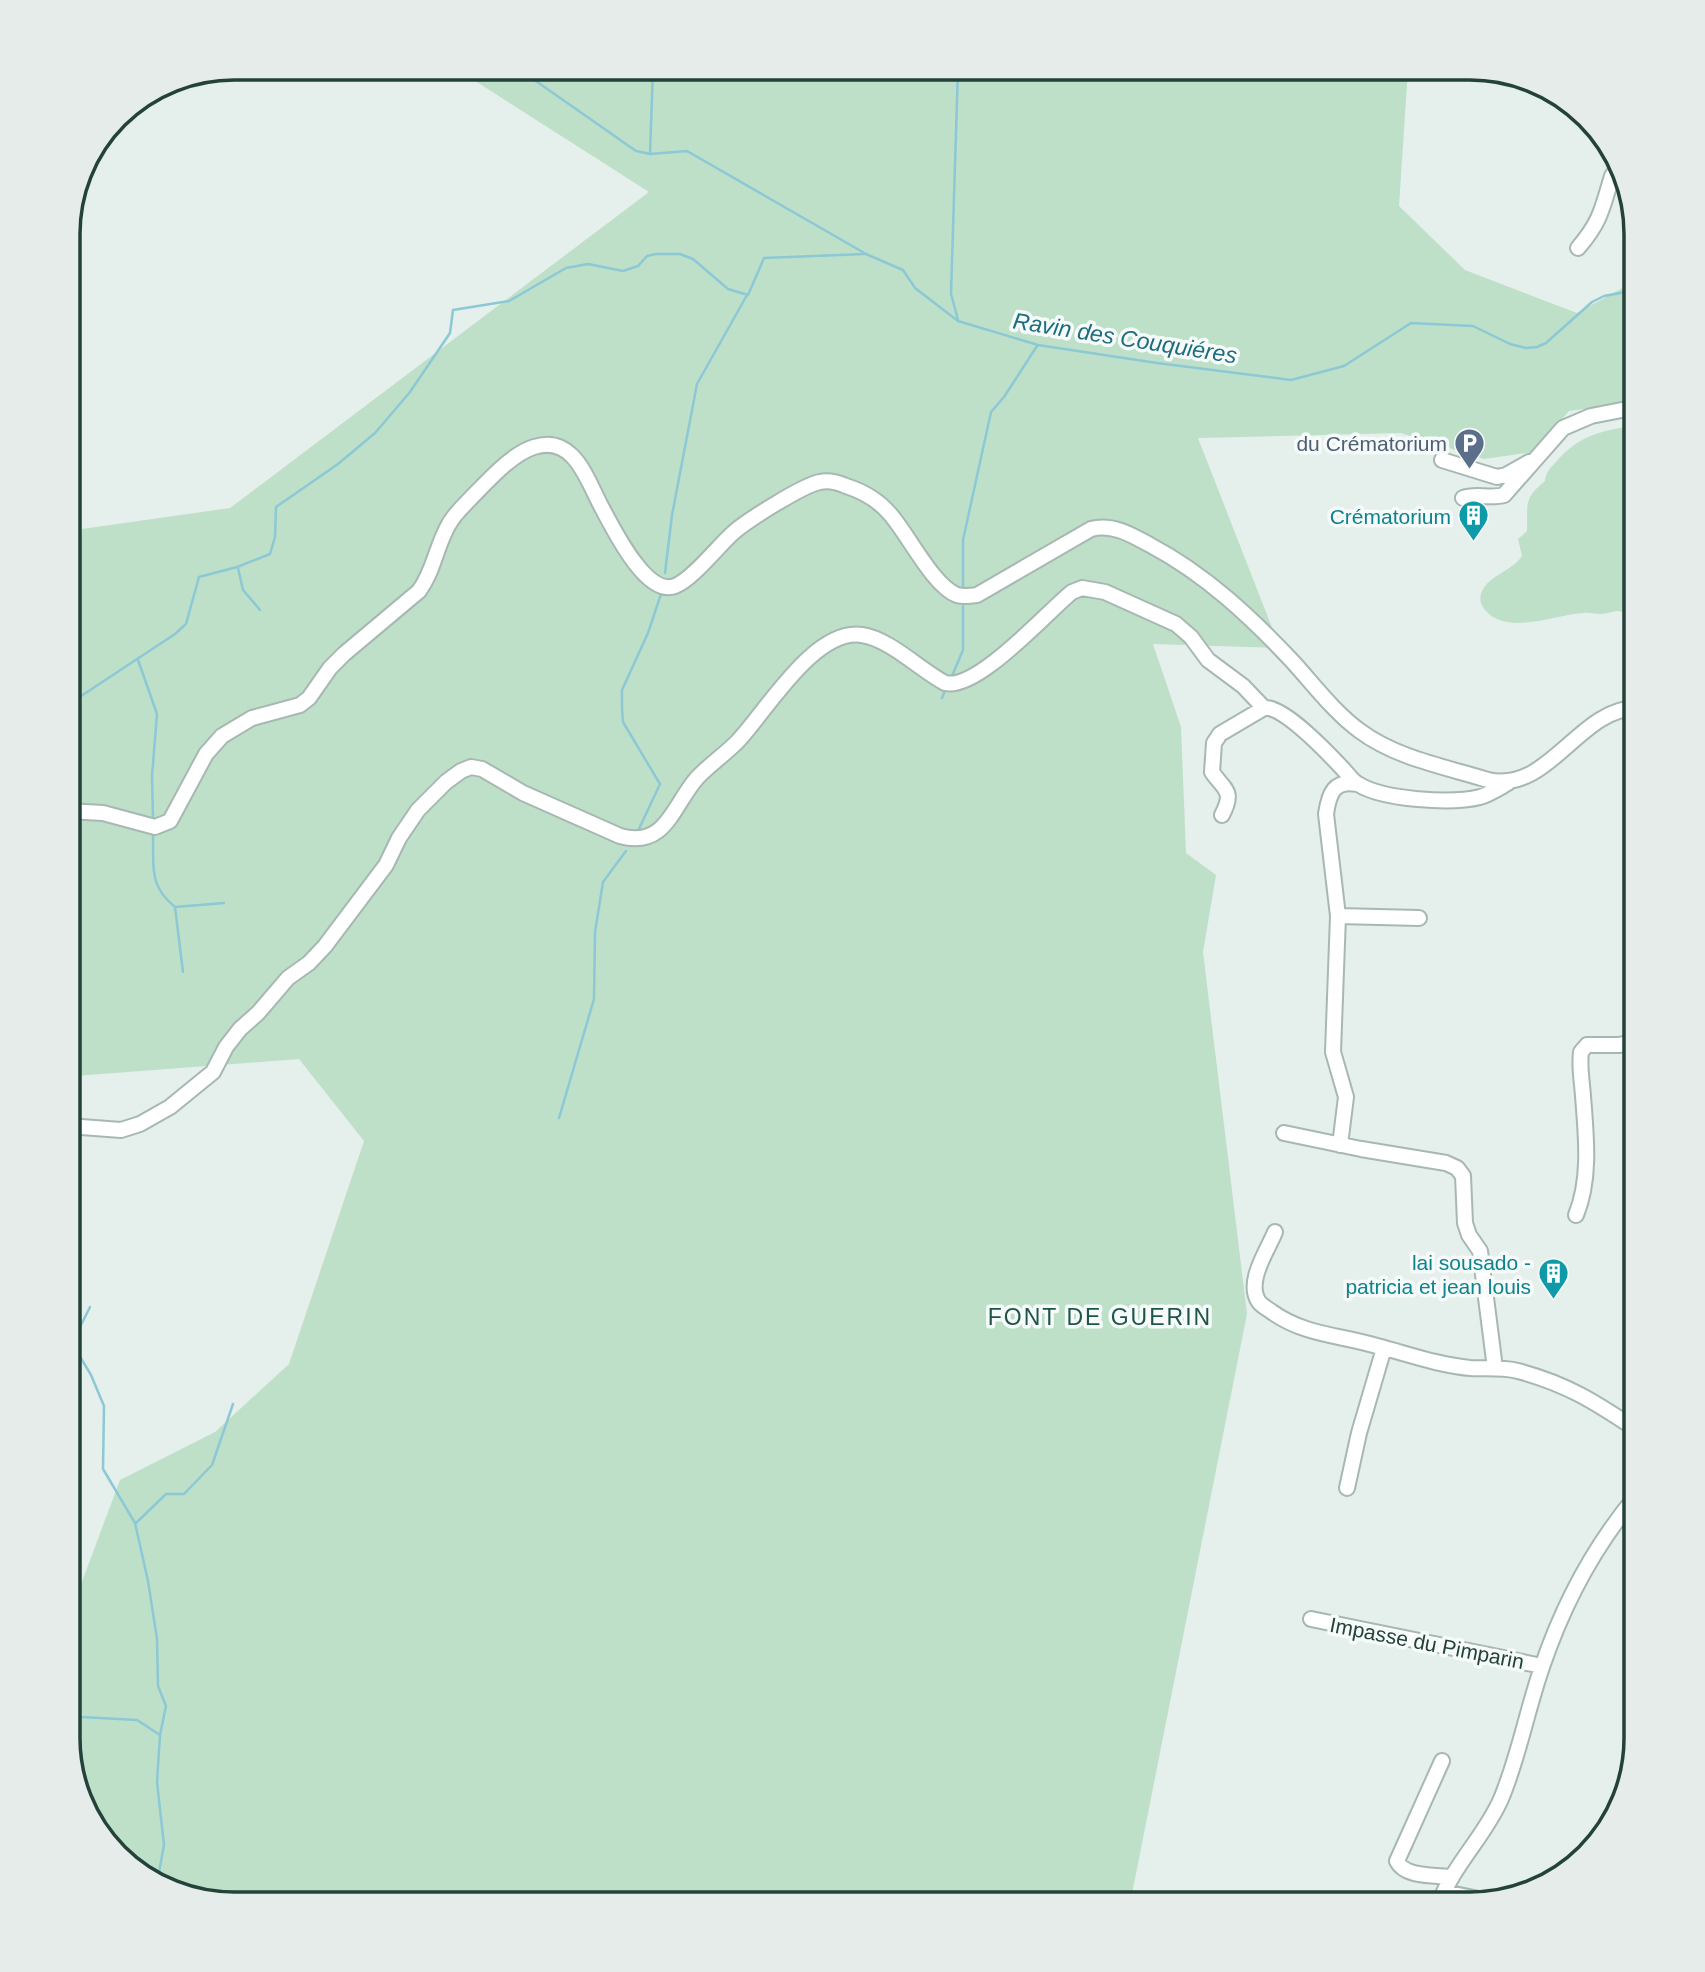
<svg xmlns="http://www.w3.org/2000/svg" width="1705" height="1972" font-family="Helvetica,sans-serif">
	<rect width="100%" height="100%" fill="#e5efeb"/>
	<path fill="#bee0c8" d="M 455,68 L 1408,69 L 1399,206 L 1465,270 L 1577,313 L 1637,280 L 1637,402 L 1569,411 L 1533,452 L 1484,459 L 1401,433 L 1198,438 L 1280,648 L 1153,644 L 1181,727 L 1186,853 L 1216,875 L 1203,952 L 1247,1314 L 1130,1904 L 234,1904 L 161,1886 L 102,1838 L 68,1738 L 68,1619 L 120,1480 L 215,1432 L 289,1364 L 364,1141 L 299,1059 L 75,1076 L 68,1080 L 69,526 L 82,529 L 230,508 L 649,192 Z
		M 1637,425 L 1637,615 C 1630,614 1622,611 1616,611 C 1610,612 1605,614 1600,614 C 1594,614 1589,612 1584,613 C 1556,614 1508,636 1486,611 C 1480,605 1479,598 1482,591 C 1490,575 1512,571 1522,556 L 1518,539 L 1527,531 C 1528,504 1523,499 1545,481 C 1546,472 1550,468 1556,462 C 1580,434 1602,431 1637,425 Z"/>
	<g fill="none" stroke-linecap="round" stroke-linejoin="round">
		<path stroke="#8cc8d5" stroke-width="2.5" d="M 528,68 L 533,79 L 636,151 L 650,154 L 687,151 L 866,254 L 903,270 L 915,288 L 958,321 L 1038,345 L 1157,363 L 1291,380 L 1344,366 L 1411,323 L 1473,326 L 1510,344 L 1526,348 L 1537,347 L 1546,343 L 1592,302 L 1604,296 L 1637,290
			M 650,154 L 653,68
			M 958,320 L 951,294 L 958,68
			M 238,568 L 243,590 L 260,610
			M 665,573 L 672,515 L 697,384 L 747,295
			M 963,587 L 963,540 L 991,412 L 1004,397 L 1037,346
			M 138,660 L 157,714 L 152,776 L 153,818
			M 952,676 L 963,650 L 963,606
			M 942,698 L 944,693
			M 69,704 L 175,634 L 186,624 L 199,577 L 237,567 L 270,554 L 275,537 L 276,507 L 338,464 L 375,433 L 410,392 L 450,333 L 453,310 L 509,301 L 566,268 L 588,264 L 623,271 L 638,266 L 647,256 L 656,254 L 680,254 L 693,259 L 728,289 L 748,295 L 764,258 L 865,254
			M 638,831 L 660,784 L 623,722 L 622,709 L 622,690 L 648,633 L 662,591
			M 153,834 C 154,866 148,885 175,907 L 183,972
			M 175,907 L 224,903
			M 559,1118 L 594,999 L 595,932 L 603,882 L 626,851
			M 90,1307 L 79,1329 L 79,1355 L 91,1375 L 104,1406 L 103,1469 L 135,1523 L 148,1581 L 157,1639 L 158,1686 L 166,1706 L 160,1735 L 157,1782 L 164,1845 L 157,1883
			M 136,1523 L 166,1494 L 184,1494 L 212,1465 L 233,1404
			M 68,1713 L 81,1717 L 137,1720 L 160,1735
			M 1453,1886 L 1497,1895"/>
		<defs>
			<path id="minor" d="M 1578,248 C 1601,221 1602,209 1612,176 L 1615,172
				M 1442,460 L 1497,477 L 1506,475 L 1529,462
				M 1463,498 C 1475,493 1491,499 1504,495 L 1563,428 L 1591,416 L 1637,407
				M 68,811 L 103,813 L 155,827 L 170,821 L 206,754 L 222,736 L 252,718 L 300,705 L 309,698 L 330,668 L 344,654 L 419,591 C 434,571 436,546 449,524 C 454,515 462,507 469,500 C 486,483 511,454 534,447 C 574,434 587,480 601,506 C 613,528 646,597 675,586 C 692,580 719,545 734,532 C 748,520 803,485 820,482 C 828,480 839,483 846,486 C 862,491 879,501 890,514 C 908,534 933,586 957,595 C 964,597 970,596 977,595 L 1091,529 C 1112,523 1132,535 1150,545 C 1205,574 1251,617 1293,662 C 1314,685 1335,713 1360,731 C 1396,758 1446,767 1488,780 C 1549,794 1579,708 1637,708
				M 1222,815 C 1235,790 1224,790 1212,772 L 1214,743 L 1220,734 L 1264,708 C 1283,705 1329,754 1343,769 C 1348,774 1352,781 1358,784 C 1383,800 1452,804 1480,797 C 1490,794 1499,788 1508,783
				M 1338,916 L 1419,918
				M 68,1126 L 121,1130 L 140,1124 L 170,1107 L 213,1072 L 226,1047 L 240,1029 L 258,1013 L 288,978 L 309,963 L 325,946 L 386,865 L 399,838 L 418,810 L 446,782 L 461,771 L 471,767 L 482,769 L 523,793 L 620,836 C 666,849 673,805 697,778 C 709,765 724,755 737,742 C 766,712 814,628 862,635 C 890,639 920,670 945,683 C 977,691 1047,612 1072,592 L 1082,588 L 1105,592 L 1176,624 L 1191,637 L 1208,660 L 1243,686 L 1264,708
				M 1284,1133 L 1361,1149 L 1446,1163 L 1457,1168 L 1463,1176 L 1465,1223 L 1469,1235 L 1480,1251 L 1495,1368
				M 1340,1145 L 1346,1097 L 1333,1052 L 1338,916 L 1326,814 C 1329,793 1334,780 1357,784
				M 1576,1215 C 1591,1179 1586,1135 1583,1096 C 1582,1081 1579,1066 1581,1052 L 1587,1045 L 1619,1045 L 1637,1042
				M 1275,1232 C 1268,1250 1245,1282 1259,1302 C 1262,1306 1268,1309 1272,1312 C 1304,1335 1340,1335 1377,1346 C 1408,1354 1438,1365 1470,1368 C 1486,1369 1502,1367 1518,1371 C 1567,1384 1595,1402 1637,1430
				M 1347,1488 L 1359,1433 L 1384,1348
				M 1311,1619 L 1542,1666
				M 1442,1761 L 1397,1861 C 1405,1878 1436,1875 1452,1877
				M 1444,1892 L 1482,1900
				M 1439,1904 C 1453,1865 1485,1836 1501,1799 C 1519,1756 1527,1710 1542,1667 C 1563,1605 1595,1545 1637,1495"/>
		</defs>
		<use href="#minor" stroke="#a7b8b2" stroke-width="18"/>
		<use href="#minor" stroke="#fff" stroke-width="14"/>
	</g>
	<defs>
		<symbol id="parking-pin" viewBox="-11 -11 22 30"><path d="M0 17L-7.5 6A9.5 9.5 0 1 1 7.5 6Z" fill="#5c6f8a" stroke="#f6fbf9"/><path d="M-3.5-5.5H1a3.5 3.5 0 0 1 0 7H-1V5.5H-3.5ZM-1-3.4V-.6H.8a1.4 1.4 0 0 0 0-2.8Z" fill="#fff"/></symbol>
		<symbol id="building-pin" viewBox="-11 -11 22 30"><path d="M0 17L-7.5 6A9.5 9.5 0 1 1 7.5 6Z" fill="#0f9aa8" stroke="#f6fbf9"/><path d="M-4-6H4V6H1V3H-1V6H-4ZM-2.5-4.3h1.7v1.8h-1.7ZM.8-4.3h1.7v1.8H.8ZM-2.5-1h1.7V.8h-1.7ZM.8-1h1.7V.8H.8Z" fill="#fff"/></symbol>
	</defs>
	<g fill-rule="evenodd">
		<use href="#parking-pin" x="1452" y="426" width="35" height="47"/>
		<use href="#building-pin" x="1456" y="498" width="35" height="47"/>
		<use href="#building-pin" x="1536" y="1256" width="35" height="47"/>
	</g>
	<g text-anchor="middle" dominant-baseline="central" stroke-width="7" stroke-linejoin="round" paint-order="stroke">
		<g font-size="21" fill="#4e5e75" stroke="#f6fbf9" text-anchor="end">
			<text x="1447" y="443">du Crématorium</text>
		</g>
		<g font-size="21" fill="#0d838f" stroke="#f6fbf9" text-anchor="end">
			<text x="1451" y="516">Crématorium</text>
			<text x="1531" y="1262">lai sousado -<tspan x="1531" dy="24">patricia et jean louis</tspan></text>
		</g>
		<g font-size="21" fill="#23423a" stroke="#f6fbf9">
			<text transform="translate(1427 1643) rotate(11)">Impasse du Pimparin</text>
		</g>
		<g font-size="23" font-style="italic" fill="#1b6d80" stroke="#f6fbf9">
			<text transform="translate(1125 338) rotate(9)">Ravin des Couquiéres</text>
		</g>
		<g font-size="23" letter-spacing="2" fill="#1e5549" stroke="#f6fbf9">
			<text x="1100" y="1317">FONT DE GUERIN</text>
		</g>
	</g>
	<path d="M0 0H1705V1972H0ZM234 80H1470A154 154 0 0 1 1624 234V1738A154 154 0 0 1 1470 1892H234A154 154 0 0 1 80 1738V234A154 154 0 0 1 234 80Z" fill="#e5ecea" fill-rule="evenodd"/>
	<path fill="none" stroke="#23423a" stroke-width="3.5" d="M234 80H1470A154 154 0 0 1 1624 234V1738A154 154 0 0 1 1470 1892H234A154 154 0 0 1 80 1738V234A154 154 0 0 1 234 80Z"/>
</svg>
